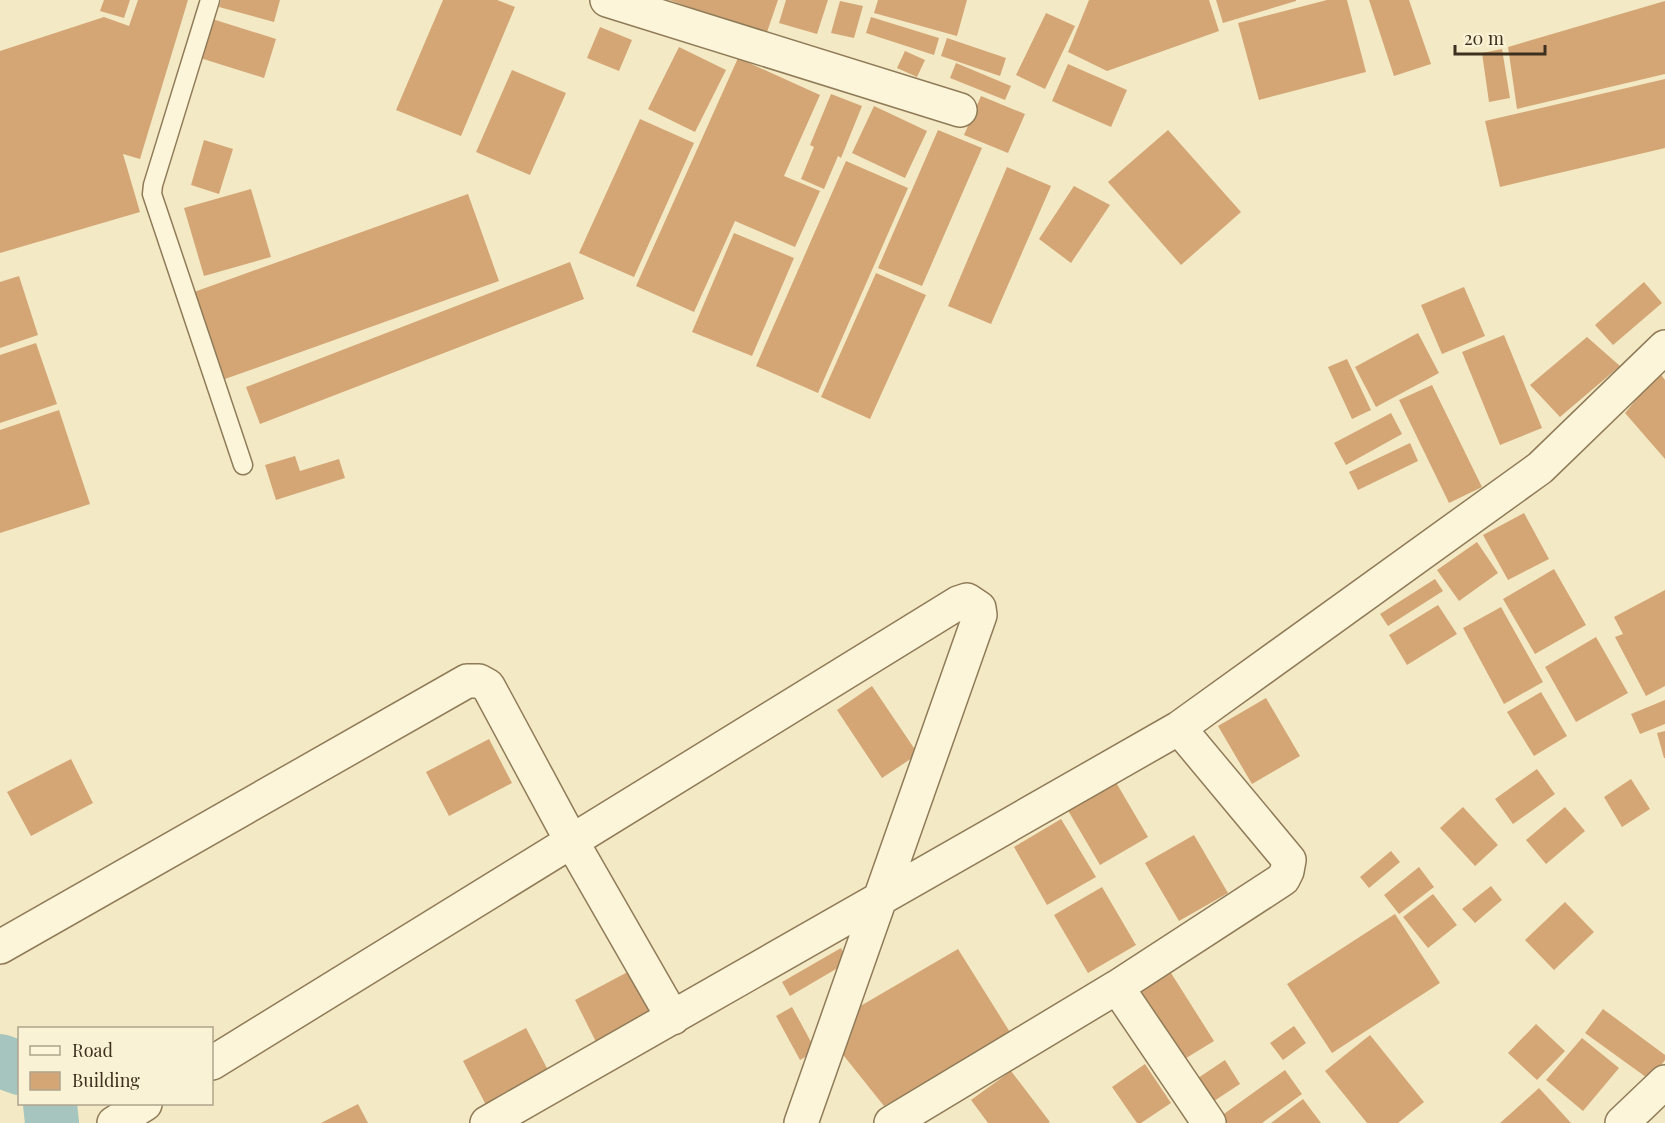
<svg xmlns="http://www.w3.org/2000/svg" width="1665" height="1123" font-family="'Playfair Display',serif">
	<rect width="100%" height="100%" fill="#f3e9c4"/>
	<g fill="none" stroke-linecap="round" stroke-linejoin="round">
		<path stroke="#a6c5bf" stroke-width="54" d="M 0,1061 L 20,1068
			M 50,1104 L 52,1123"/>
	</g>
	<path fill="#d4a676" d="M 104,0 L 130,0 L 124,18 L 100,11 Z
		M 138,0 L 188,0 L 140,159 L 123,154 L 140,212 L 0,253 L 0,51 L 104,17 L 129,26 Z
		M 221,0 L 280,0 L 274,22 L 219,7 Z
		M 443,0 L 497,0 L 515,7 L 461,136 L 396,110 Z
		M 669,0 L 778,0 L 766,35 Z
		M 786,0 L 828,0 L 817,34 L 779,23 Z
		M 878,0 L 967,0 L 957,36 L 874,13 Z
		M 1089,0 L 1209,0 L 1219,31 L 1107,71 L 1068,52 Z
		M 1216,0 L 1296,0 L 1296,1 L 1223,23 Z
		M 1327,0 L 1347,0 L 1366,72 L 1259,100 L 1238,23 Z
		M 1369,0 L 1409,0 L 1431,64 L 1394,76 Z
		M 840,1 L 863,6 L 854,38 L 831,33 Z
		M 1665,1 L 1665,74 L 1517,109 L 1508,47 Z
		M 1046,13 L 1075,26 L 1045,89 L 1016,75 Z
		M 871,17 L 939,38 L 934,55 L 866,33 Z
		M 209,18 L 276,39 L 264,78 L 197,57 Z
		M 600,27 L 632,40 L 619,71 L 587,58 Z
		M 947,38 L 1006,58 L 1000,76 L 941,56 Z
		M 679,47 L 726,70 L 695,132 L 648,109 Z
		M 1502,49 L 1510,98 L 1489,102 L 1482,53 Z
		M 905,51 L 925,60 L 917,77 L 897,68 Z
		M 738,58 L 820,95 L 784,176 L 820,191 L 795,247 L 735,221 L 694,312 L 636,286 Z
		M 956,63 L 1011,86 L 1005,100 L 950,78 Z
		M 1068,64 L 1127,90 L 1111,127 L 1052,101 Z
		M 512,70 L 566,93 L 530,175 L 476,152 Z
		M 1665,79 L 1665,148 L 1500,187 L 1485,121 Z
		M 831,94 L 862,106 L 841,158 L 838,156 L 824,189 L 801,179 L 814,147 L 810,145 Z
		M 981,96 L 1025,114 L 1008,153 L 964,135 Z
		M 874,106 L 927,131 L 905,178 L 852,153 Z
		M 640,119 L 694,143 L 634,277 L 579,253 Z
		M 938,130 L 982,148 L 922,286 L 878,268 Z
		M 1168,130 L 1241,212 L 1181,265 L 1108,182 Z
		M 204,140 L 233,149 L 219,194 L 191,185 Z
		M 846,161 L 908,188 L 818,393 L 756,366 Z
		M 1007,167 L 1051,186 L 991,324 L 948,306 Z
		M 1074,186 L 1110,205 L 1071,263 L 1039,239 Z
		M 251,189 L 271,257 L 204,276 L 184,208 Z
		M 468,194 L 499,281 L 225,379 L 194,292 Z
		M 734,233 L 794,258 L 752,356 L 692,332 Z
		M 570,262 L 584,299 L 260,424 L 246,387 Z
		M 876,273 L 926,295 L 870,419 L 821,397 Z
		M 19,276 L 38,335 L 0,348 L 0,282 Z
		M 1644,282 L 1662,303 L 1613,345 L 1595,325 Z
		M 1464,287 L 1485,336 L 1442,354 L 1421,305 Z
		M 1418,333 L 1439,373 L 1376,407 L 1355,367 Z
		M 1504,335 L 1542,428 L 1500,445 L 1462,352 Z
		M 1587,337 L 1620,366 L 1560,417 L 1530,385 Z
		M 36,343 L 57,404 L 0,423 L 0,355 Z
		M 1347,359 L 1371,410 L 1352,419 L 1328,367 Z
		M 1659,372 L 1665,380 L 1665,459 L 1625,413 Z
		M 1432,385 L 1482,487 L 1449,503 L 1399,400 Z
		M 59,410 L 90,504 L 0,533 L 0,430 Z
		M 1391,413 L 1402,434 L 1346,465 L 1334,443 Z
		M 1410,443 L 1418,461 L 1358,490 L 1349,472 Z
		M 295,456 L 300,471 L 339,459 L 345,478 L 276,500 L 265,465 Z
		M 1524,513 L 1549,559 L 1508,580 L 1483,535 Z
		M 1477,542 L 1498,573 L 1459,601 L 1437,570 Z
		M 1554,569 L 1586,625 L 1535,654 L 1503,599 Z
		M 1435,579 L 1443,591 L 1388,626 L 1380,614 Z
		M 1665,590 L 1665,686 L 1646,696 L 1615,637 L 1623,634 L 1614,617 Z
		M 1438,605 L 1457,634 L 1407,665 L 1389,635 Z
		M 1501,607 L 1543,682 L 1504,704 L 1463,628 Z
		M 1596,637 L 1628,693 L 1576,722 L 1545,667 Z
		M 872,686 L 918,754 L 882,778 L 837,710 Z
		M 1541,692 L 1567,736 L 1534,756 L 1507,712 Z
		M 1266,698 L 1300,756 L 1252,784 L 1218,726 Z
		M 1665,700 L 1665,724 L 1640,734 L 1631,714 Z
		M 1665,731 L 1665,758 L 1664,758 L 1657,733 Z
		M 489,739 L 512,783 L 449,816 L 426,772 Z
		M 71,759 L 93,803 L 31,836 L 7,792 Z
		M 1537,769 L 1555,794 L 1513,824 L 1495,799 Z
		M 1114,779 L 1148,837 L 1100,865 L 1066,807 Z
		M 1631,779 L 1650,809 L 1622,827 L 1604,797 Z
		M 1463,807 L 1498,845 L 1475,866 L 1440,828 Z
		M 1565,807 L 1585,831 L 1546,864 L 1526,840 Z
		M 1061,819 L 1096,877 L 1047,905 L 1014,847 Z
		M 1194,835 L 1228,893 L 1179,921 L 1145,863 Z
		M 1391,851 L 1400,862 L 1369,888 L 1360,877 Z
		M 1419,867 L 1434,887 L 1399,914 L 1384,895 Z
		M 1491,886 L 1502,900 L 1475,923 L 1462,909 Z
		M 1102,887 L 1136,945 L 1088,973 L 1054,915 Z
		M 1433,894 L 1457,925 L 1428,948 L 1403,917 Z
		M 1565,902 L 1594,932 L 1554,970 L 1525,940 Z
		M 1395,914 L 1440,983 L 1332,1053 L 1287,984 Z
		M 841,948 L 848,962 L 790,996 L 782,982 Z
		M 958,949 L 1013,1037 L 884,1106 L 840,1051 L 857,1008 Z
		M 637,967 L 661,1011 L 597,1044 L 575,1000 Z
		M 1171,973 L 1214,1041 L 1183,1060 L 1140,992 Z
		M 792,1007 L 816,1051 L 800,1060 L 776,1016 Z
		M 1603,1009 L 1665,1055 L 1665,1060 L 1650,1080 L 1585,1033 Z
		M 1536,1024 L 1565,1051 L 1537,1080 L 1508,1053 Z
		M 1294,1026 L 1306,1043 L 1283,1060 L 1270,1043 Z
		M 526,1028 L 549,1072 L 486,1105 L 463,1061 Z
		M 1370,1035 L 1424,1102 L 1398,1123 L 1367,1123 L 1325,1071 Z
		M 1582,1038 L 1619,1068 L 1583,1111 L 1546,1080 Z
		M 1225,1060 L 1240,1084 L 1214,1101 L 1198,1078 Z
		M 1145,1064 L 1171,1103 L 1141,1123 L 1137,1123 L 1112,1087 Z
		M 1285,1070 L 1302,1094 L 1262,1123 L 1226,1123 L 1221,1116 Z
		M 1011,1071 L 1050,1122 L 1048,1123 L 988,1123 L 971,1100 Z
		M 1539,1088 L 1571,1123 L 1500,1123 Z
		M 1303,1099 L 1321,1123 L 1271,1123 Z
		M 358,1104 L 368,1123 L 321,1123 Z"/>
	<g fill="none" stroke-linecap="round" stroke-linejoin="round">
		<defs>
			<path id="service" d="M 210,0 L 153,185 L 152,194 L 243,465"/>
			<path id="minor" d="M 607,0 L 960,110
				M 0,947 L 467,681 L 479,681 L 488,686 L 572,842 L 673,1018
				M 1117,987 L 1209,1123
				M 212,1063 L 958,603 L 967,600 L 979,608 L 980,615 L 801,1123
				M 114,1123 L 145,1104
				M 487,1123 L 1179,728 L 1540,468 L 1665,347
				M 891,1123 L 1117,987 L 1283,879 L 1287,871 L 1289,860 L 1179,728
				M 1622,1123 L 1665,1082"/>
		</defs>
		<use href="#service" stroke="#907b58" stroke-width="21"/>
		<use href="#minor" stroke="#907b58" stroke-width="36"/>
		<use href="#service" stroke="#fcf5d9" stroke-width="18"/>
		<use href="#minor" stroke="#fcf5d9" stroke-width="33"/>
	</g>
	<rect x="18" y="1027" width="195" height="78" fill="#f9f2d5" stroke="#aea48c" stroke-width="1.5"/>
	<rect x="30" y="1046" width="30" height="9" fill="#fcf5d9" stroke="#aea48c" stroke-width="1.5"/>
	<text x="72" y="1057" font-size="18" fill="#3e301e">Road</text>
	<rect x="30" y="1072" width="30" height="18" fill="#d4a676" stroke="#aea48c" stroke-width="1.5"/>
	<text x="72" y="1087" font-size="18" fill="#3e301e">Building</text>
	<path d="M1455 45v9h90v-9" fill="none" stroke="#3e301e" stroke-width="3"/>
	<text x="1464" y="45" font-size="18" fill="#3e301e" stroke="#f9f2d5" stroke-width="4.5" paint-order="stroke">20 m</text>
</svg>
